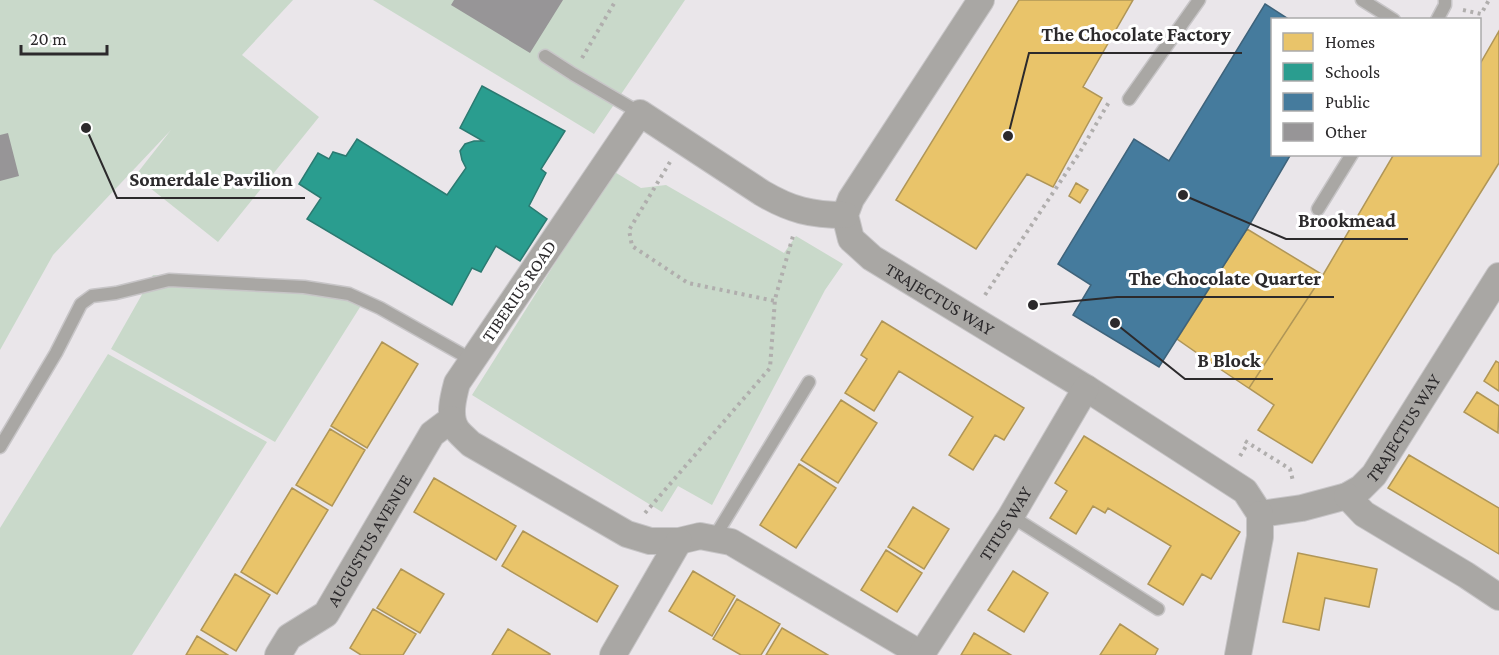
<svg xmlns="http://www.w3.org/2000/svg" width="1499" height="655" font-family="'Crimson Pro',serif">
	<rect width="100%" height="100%" fill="#eae6ea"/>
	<path fill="#c9d9ca" d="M 0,0 L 293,0 L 242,55 L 319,117 L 218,242 L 135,176 L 171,130 L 53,255 L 0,350 Z
		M 373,0 L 685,0 L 594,134 Z
		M 613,171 L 641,188 L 666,185 L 784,253 L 796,236 L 843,264 L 825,290 L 712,505 L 678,486 L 662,512 L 472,395 Z
		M 153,275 L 237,280 L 315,293 L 362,304 L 275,442 L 111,349 Z
		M 108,354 L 267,442 L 132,655 L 0,655 L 0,528 Z"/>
	<path fill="#e9c46a" stroke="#b09657" stroke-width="1.5" d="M 1019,0 L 1133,0 L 1083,87 L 1102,98 L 1053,187 L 1027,174 L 976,249 L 896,200 Z
		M 1499,31 L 1499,163 L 1312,463 L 1258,430 L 1274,405 L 1249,388 L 1323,275 L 1394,154 L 1480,154 L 1480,64 Z
		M 1076,183 L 1088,190 L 1080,203 L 1069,196 Z
		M 1247,229 L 1323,275 L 1249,388 L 1274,405 L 1220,369 L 1177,339 Z
		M 882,321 L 1024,408 L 1004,440 L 995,435 L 973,470 L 949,455 L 973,417 L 899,371 L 874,411 L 845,393 L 867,359 L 861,355 Z
		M 382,342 L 418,364 L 367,448 L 331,426 Z
		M 1496,361 L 1499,363 L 1499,391 L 1484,381 Z
		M 1477,392 L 1499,406 L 1498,433 L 1464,412 Z
		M 841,400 L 877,423 L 838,483 L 801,460 Z
		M 330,429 L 365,450 L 332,506 L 296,485 Z
		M 1084,436 L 1240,532 L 1211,579 L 1202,574 L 1183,605 L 1148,584 L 1171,546 L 1108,508 L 1105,513 L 1093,506 L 1076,534 L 1050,518 L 1067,491 L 1055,483 Z
		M 1409,455 L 1499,508 L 1499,554 L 1388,488 Z
		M 799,464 L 836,488 L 796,548 L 760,525 Z
		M 434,478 L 516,526 L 496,560 L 414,512 Z
		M 292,488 L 328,510 L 277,594 L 241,572 Z
		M 913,507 L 949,529 L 924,569 L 888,547 Z
		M 523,531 L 618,586 L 597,622 L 502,566 Z
		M 886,550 L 922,573 L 897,612 L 861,590 Z
		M 1298,553 L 1377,569 L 1369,607 L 1325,598 L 1319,630 L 1283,622 Z
		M 401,569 L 444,594 L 420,633 L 377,608 Z
		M 693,571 L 735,596 L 712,636 L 669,611 Z
		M 1013,571 L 1048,593 L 1024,632 L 988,610 Z
		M 235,574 L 270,595 L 236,651 L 201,630 Z
		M 737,599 L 780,624 L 761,655 L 741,655 L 713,639 Z
		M 373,609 L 416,634 L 403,655 L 361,655 L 350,648 Z
		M 1120,624 L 1158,649 L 1155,655 L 1100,655 Z
		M 782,628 L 828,655 L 766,655 Z
		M 508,629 L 550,654 L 550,655 L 492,655 Z
		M 974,633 L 1011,655 L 961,655 Z
		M 197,636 L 228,655 L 186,655 Z"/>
	<path fill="#2a9d8f" stroke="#2b7a71" stroke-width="1.5" d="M 482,86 L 565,131 L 541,169 L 546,173 L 529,206 L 547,219 L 520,261 L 496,246 L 481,272 L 472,268 L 452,305 L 307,219 L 321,198 L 299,184 L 318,153 L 329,159 L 333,152 L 346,156 L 357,139 L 447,195 L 466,168 L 462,160 L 460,151 L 465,144 L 474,141 L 483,141 L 460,128 Z"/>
	<path fill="#457b9d" stroke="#3e637b" stroke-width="1.5" d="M 1265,4 L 1290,20 L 1272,20 L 1272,154 L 1291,154 L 1247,229 L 1159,367 L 1073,315 L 1091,285 L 1058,264 L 1134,139 L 1169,161 Z"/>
	<path fill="#979597" d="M 454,0 L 563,0 L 530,53 L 451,5 Z
		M 8,133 L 19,176 L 0,181 L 0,135 Z"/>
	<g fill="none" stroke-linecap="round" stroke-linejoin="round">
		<defs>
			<path id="lane" d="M 1362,0 L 1394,20
				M 1437,20 L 1445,5 L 1445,0
				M 545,56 L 573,74 L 640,113
				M 1129,99 L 1199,0
				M 1318,209 L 1352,154
				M 0,447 L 56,353 L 81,304 L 92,296 L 116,293 L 169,280 L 304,287 L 349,294 L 380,308 L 472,360
				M 1011,516 L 1158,609
				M 714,538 L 809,382"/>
			<g id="street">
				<path id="s1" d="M 981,0 L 851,199 L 845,215 L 851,239 L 872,258 L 1086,388 L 1245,491 L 1260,514 L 1302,508 L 1347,496 L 1361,488 L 1374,475 L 1499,276"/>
				<path d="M 845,215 C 811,215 791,210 762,193 L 640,113 L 457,383 C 453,398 448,417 457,430 C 461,435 467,440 471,444 L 627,534 L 650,541 L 679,541 L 700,536 L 731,542 L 921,654"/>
				<path d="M 1347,496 L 1364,514 L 1466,575 L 1499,597"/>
				<path id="s2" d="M 278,655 L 289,637 L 326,614 L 432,434 L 452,419"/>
				<path d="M 613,655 L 679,541"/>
				<path id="s3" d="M 921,655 L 1011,516 L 1086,388"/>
				<path d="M 1238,655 L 1260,537 L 1260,514"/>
			</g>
		</defs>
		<use href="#lane" stroke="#c7c5c7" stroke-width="15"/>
		<use href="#street" stroke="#c7c5c7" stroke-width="28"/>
		<path stroke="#b0aead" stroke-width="4" stroke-dasharray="3 4.5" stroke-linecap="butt" d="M 1463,10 L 1481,14 L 1489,0
			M 582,58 L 616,0
			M 670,162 L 629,230 L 632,246 L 688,283 L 775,301
			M 985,295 L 1080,152 L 1109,102
			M 1245,441 L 1290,469 L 1293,481
			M 1240,456 L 1248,443
			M 645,513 L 770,368 L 775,299 L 793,236 L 792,234"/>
		<use href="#lane" stroke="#a9a7a4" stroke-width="12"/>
		<use href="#street" stroke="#a9a7a4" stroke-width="26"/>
	</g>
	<g text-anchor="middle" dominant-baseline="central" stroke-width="6" stroke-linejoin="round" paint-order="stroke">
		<g font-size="18" fill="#2c2a2c" stroke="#fff">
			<text transform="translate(519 291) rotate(-56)">TIBERIUS ROAD</text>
			<text stroke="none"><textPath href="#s1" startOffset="387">TRAJECTUS WAY</textPath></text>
			<text stroke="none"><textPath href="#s1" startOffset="954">TRAJECTUS WAY</textPath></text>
			<text stroke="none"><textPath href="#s3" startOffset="156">TITUS WAY</textPath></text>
			<text stroke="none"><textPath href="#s2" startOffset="150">AUGUSTUS AVENUE</textPath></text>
		</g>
	</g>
	<path fill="none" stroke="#2c2a2c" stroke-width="2" d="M1008 136L1029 53H1242M86 128L117 198H305M1183 195L1286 239H1408M1033 305L1117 297H1334M1115 323L1185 379H1273"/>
	<g fill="#2c2a2c" stroke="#fff" stroke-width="2">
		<circle cx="1008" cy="136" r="6"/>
		<circle cx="86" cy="128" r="6"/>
		<circle cx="1183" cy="195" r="6"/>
		<circle cx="1033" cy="305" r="6"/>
		<circle cx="1115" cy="323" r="6"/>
	</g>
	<g font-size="20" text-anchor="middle" font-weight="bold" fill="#2c2a2c" stroke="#fff" stroke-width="6" stroke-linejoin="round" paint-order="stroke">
		<text x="1136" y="41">The Chocolate Factory</text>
		<text x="211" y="186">Somerdale Pavilion</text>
		<text x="1347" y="227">Brookmead</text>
		<text x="1225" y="285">The Chocolate Quarter</text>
		<text x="1229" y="367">B Block</text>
	</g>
	<rect x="1271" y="18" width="210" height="138" fill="#ffffff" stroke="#abaaab" stroke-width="1.5"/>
	<rect x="1283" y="33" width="30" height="18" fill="#e9c46a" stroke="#abaaab" stroke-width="1.5"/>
	<text x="1325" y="48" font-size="18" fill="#2c2a2c">Homes</text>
	<rect x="1283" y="63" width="30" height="18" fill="#2a9d8f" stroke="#abaaab" stroke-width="1.5"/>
	<text x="1325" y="78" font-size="18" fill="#2c2a2c">Schools</text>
	<rect x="1283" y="93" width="30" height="18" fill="#457b9d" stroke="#abaaab" stroke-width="1.5"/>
	<text x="1325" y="108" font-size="18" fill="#2c2a2c">Public</text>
	<rect x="1283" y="123" width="30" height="18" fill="#979597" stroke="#abaaab" stroke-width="1.5"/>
	<text x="1325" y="138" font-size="18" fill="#2c2a2c">Other</text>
	<path d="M21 45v9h86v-9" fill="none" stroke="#2c2a2c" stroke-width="3"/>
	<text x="30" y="45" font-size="18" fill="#2c2a2c" stroke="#ffffff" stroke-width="4.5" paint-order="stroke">20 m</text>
</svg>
